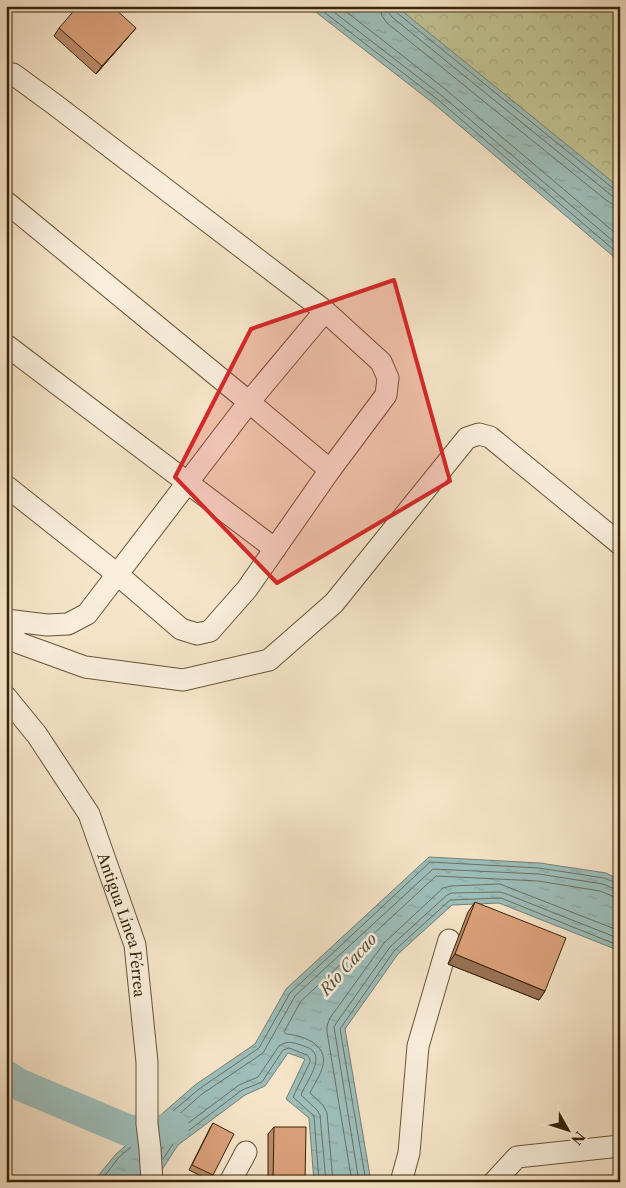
<svg xmlns="http://www.w3.org/2000/svg" width="626" height="1188" font-family="'Libre Caslon Text',serif">
	<defs>
		<pattern id="park-crowns" width="20" height="18" patternUnits="userSpaceOnUse" patternTransform="scale(1.25)"><rect width="20" height="18" fill="#c2c393"/><path d="M2 6a3 3 0 1 1 6 0M12 15a3 3 0 1 1 6 0" fill="none" stroke="#a7a77d"/></pattern>
		<pattern id="water-ripples" width="26" height="14" patternUnits="userSpaceOnUse" patternTransform="scale(1.25)"><rect width="26" height="14" fill="#9dbebb"/><path d="M2 4q2-2 4 0t4 0M15 11q2-2 4 0t4 0" fill="none" stroke="#88a39f"/></pattern>
	</defs>
	<rect width="100%" height="100%" fill="#f6e5c9"/>
	<filter id="stains"><feTurbulence type="fractalNoise" baseFrequency=".004" numOctaves="4"/><feColorMatrix values="0 0 0 0 .2 0 0 0 0 .09 0 0 0 0 .02 0 0 0 .5 -.17"/></filter>
	<radialGradient id="worn" r=".72"><stop offset=".6" stop-color="#630" stop-opacity="0"/><stop offset="1" stop-color="#630" stop-opacity=".3"/></radialGradient>
	<path fill="url(#park-crowns)" stroke="#7c734c" d="M 329,6 L 620,6 L 620,238 Z"/>
	<path fill="url(#water-ripples)" stroke="#748073" d="M 308,6 L 396,6 L 620,188 L 620,262 L 433,103 Z
		M 429,857 L 540,863 L 606,873 L 620,880 L 620,951 L 499,903 L 452,905 L 398,954 L 345,1029 L 371,1182 L 314,1182 L 309,1118 L 286,1099 L 305,1059 L 288,1053 L 265,1086 L 245,1095 L 178,1145 L 154,1182 L 93,1182 L 116,1154 L 195,1085 L 255,1044 L 286,989 Z"/>
	<g fill="none" stroke-linecap="round" stroke-linejoin="round">
		<path stroke="#6a7060" stroke-width="1" d="M 316,6 L 437,99 L 620,255
			M 326,6 L 441,95 L 620,247
			M 339,6 L 445,89 L 620,237
			M 380,6 L 382,16 L 387,23 L 606,200 L 612,204 L 620,205
			M 387,6 L 388,12 L 392,17 L 611,195 L 614,197 L 620,197
			M 394,6 L 394,10 L 396,12 L 615,190 L 620,191
			M 159,1123 L 199,1089 L 259,1048 L 290,993 L 430,862 L 539,868 L 604,878 L 616,883 L 620,884
			M 160,1131 L 202,1094 L 263,1053 L 295,996 L 433,869 L 539,874 L 603,884 L 615,889 L 620,890
			M 162,1149 L 171,1136 L 239,1085 L 258,1077 L 279,1046 C 286,1041 291,1042 298,1044 C 303,1046 309,1047 313,1051 C 323,1061 305,1084 301,1095 L 317,1110 L 320,1115 L 326,1182
			M 163,1159 L 175,1141 L 242,1090 L 262,1082 L 283,1050 L 289,1048 L 307,1055 L 310,1059 L 310,1062 L 293,1097 L 314,1116 L 319,1182
			M 100,1182 L 119,1157 L 137,1142
			M 333,1182 L 327,1113 L 323,1105 L 310,1093 C 314,1084 321,1075 323,1065 C 328,1044 301,1035 286,1034 L 284,1032 L 301,1001 L 436,876 L 538,881 L 600,891 L 612,896 L 620,897
			M 352,1182 L 327,1032 L 327,1026 L 330,1018 L 384,943 L 443,888 L 451,886 L 500,884 L 620,931
			M 359,1182 L 334,1027 L 337,1022 L 390,947 L 447,895 L 452,893 L 499,892 L 504,893 L 620,939
			M 366,1182 L 340,1029 L 394,951 L 450,900 L 501,898 L 620,946"/>
		<path stroke="#9dbebb" stroke-width="32" d="M 6,1076 L 18,1084 L 127,1130 L 151,1134 L 173,1127"/>
		<defs>
			<g id="minor">
				<path d="M 6,74 L 13,74 L 54,104 L 325,311 L 249,402 L 6,202"/>
				<path d="M 6,345 L 275,549"/>
				<path d="M 6,486 L 117,574 L 181,629 L 197,634 L 210,631 L 247,589 L 330,470 L 386,395 L 388,378 L 381,362 L 325,311"/>
				<path d="M 6,620 L 47,625 L 68,624 L 87,614 L 249,402 L 330,470"/>
				<path d="M 6,629 L 19,643 L 85,667 L 183,680 L 269,660 L 334,603 L 467,438 L 479,434 L 490,437 L 620,544"/>
				<path id="s1" d="M 6,697 L 37,735 L 89,814 L 135,945 L 147,1062 L 147,1124 L 150,1149 L 152,1182"/>
				<path d="M 230,1182 L 246,1152"/>
				<path d="M 401,1182 L 409,1153 L 418,1046 L 449,940"/>
				<path d="M 494,1182 L 517,1157 L 620,1146"/>
			</g>
		</defs>
		<use href="#minor" stroke="#675437" stroke-width="23"/>
		<use href="#minor" stroke="#f9eedc" stroke-width="21"/>
	</g>
	<path fill="#bc8a69" stroke="#372306" d="M 59,28 L 130,35 L 96,74 L 54,36 Z
		M 475,902 L 545,991 L 539,1000 L 448,964 L 468,912 Z
		M 213,1123 L 213,1175 L 209,1180 L 189,1170 L 210,1128 Z
		M 274,1127 L 305,1182 L 268,1182 L 268,1134 Z"/>
	<path fill="#997155" stroke="#372306" d="M 136,28 L 130,35 L 96,74 L 102,66 Z
		M 455,954 L 545,991 L 539,1000 L 448,964 Z"/>
	<path fill="#dba17a" stroke="#372306" d="M 78,6 L 112,6 L 136,28 L 102,66 L 59,28 Z
		M 475,902 L 566,938 L 545,991 L 455,954 Z
		M 213,1123 L 234,1134 L 213,1175 L 192,1165 Z
		M 274,1127 L 306,1127 L 305,1182 L 273,1182 Z
		M 196,1180 L 196,1182 L 176,1182 Z"/>
	<path fill="#d62828" fill-opacity="0.2" stroke="#d62828" stroke-width="4" stroke-linejoin="round" d="M 394,280 L 450,481 L 277,583 L 175,477 L 251,329 Z"/>
	<g text-anchor="middle" dominant-baseline="central" stroke-width="5" stroke-linejoin="round" paint-order="stroke">
		<g font-size="15" fill="#372306" stroke="#f9eedc">
			<text stroke="none"><textPath href="#s1" startOffset="260">Antigua Línea Férrea</textPath></text>
		</g>
		<g font-size="16" font-style="italic" fill="#56523c" stroke="#f9eedc">
			<text transform="translate(348 964) rotate(-48)">Río Cacao</text>
		</g>
	</g>
	<rect width="626" height="1188" fill="none" stroke="#f6e5c9" stroke-width="25"/>
	<rect x="8" y="8" width="611" height="1173" fill="none" stroke="#372306" stroke-width="2.5"/>
	<rect x="12" y="12" width="601" height="1163" fill="none" stroke="#372306"/>
	<g transform="translate(568 1130) rotate(129)" stroke="#f9eedc" stroke-width="4" paint-order="stroke">
	<path d="M0-4L9 19L0 12L-9 19Z" fill="#372306"/>
	<text y="-8" font-size="14" font-weight="bold" text-anchor="middle" fill="#372306">N</text>
	</g>
	<rect width="100%" height="100%" filter="url(#stains)"/>
	<rect width="100%" height="100%" fill="url(#worn)"/>
</svg>
